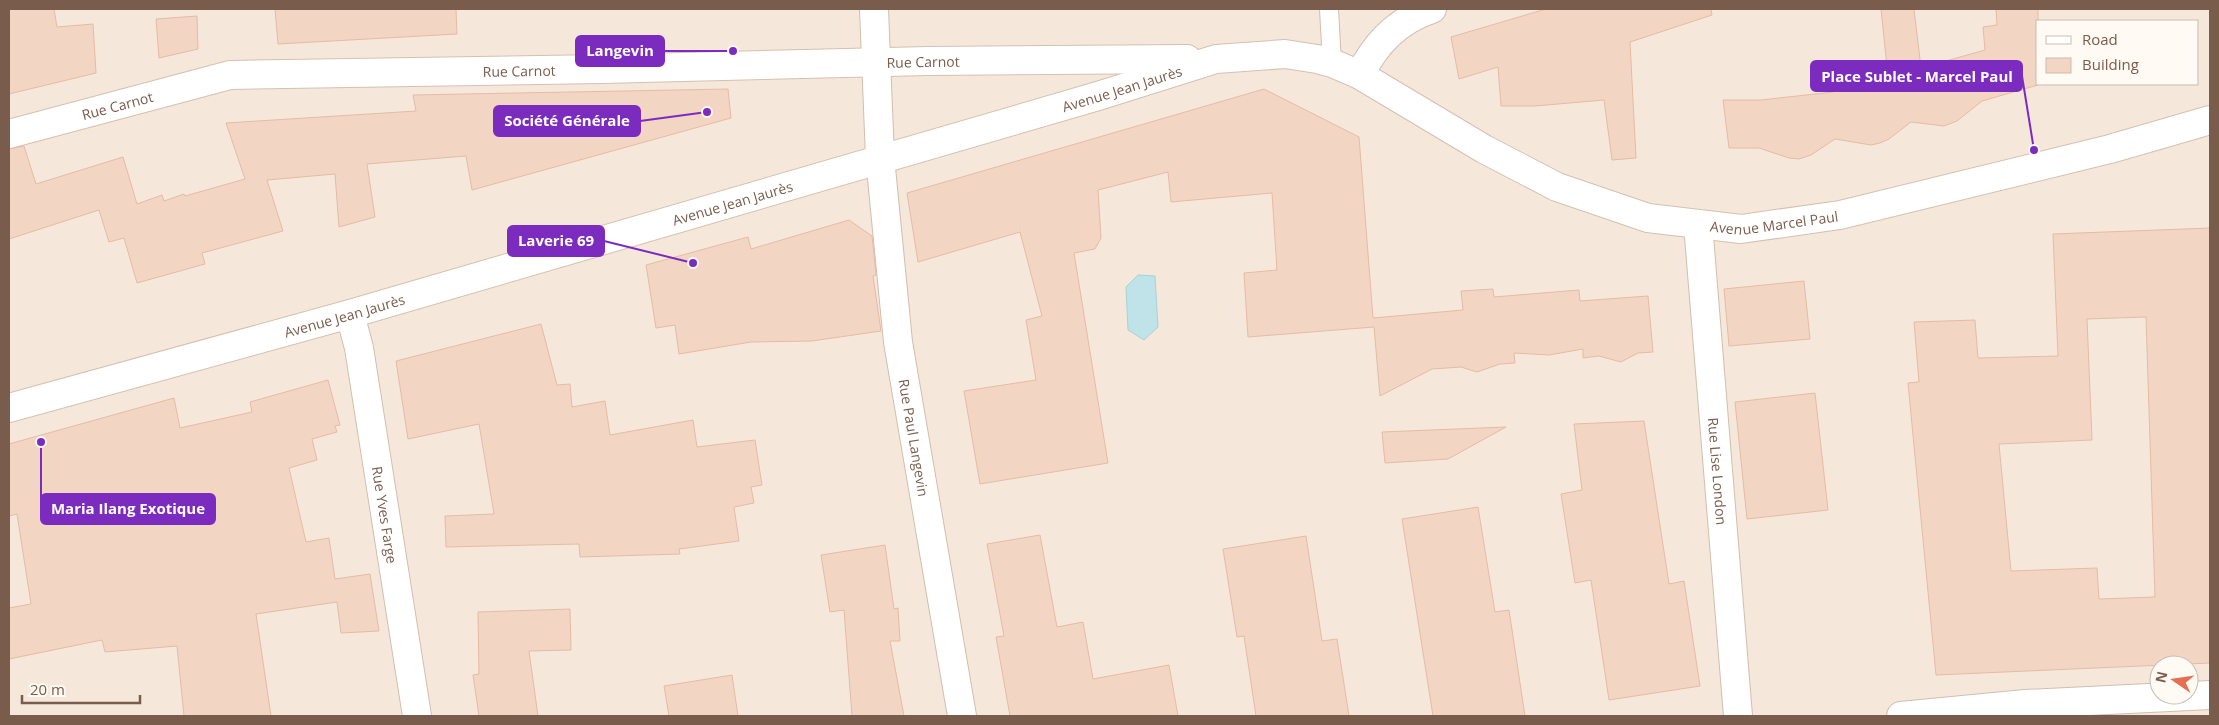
<svg xmlns="http://www.w3.org/2000/svg" width="2219" height="725" font-family="'Open Sans',sans-serif">
	<rect width="100%" height="100%" fill="#fdf6ec"/>
	<path fill="#f5e8da" fill-rule="evenodd" d="M 9,9 L 2210,9 L 2210,716 L 9,716 ZM 2038,21 L 2198,21 L 2198,84 L 2038,84 ZM 2159,665 L 2189,665 L 2189,695 L 2159,695 Z"/>
	<path fill="#bfe3e8" stroke="#a5d3da" d="M 1138,275 L 1155,276 L 1158,327 L 1144,340 L 1128,330 L 1126,287 Z"/>
	<path fill="#f3d5c3" stroke="#e6bba3" fill-rule="evenodd" d="M 9,9 L 54,9 L 57,27 L 93,24 L 96,73 L 9,94 Z
		M 275,9 L 456,9 L 457,34 L 278,44 Z
		M 1546,9 L 1711,9 L 1712,15 L 1630,42 L 1636,158 L 1612,160 L 1604,100 L 1535,106 L 1501,106 L 1498,67 L 1459,79 L 1451,37 Z
		M 1881,9 L 1914,9 L 1921,68 L 1985,50 L 1983,27 L 1997,25 L 1996,9 L 2038,9 L 2038,85 L 1982,101 L 1957,121 L 1944,126 L 1911,122 L 1889,139 L 1880,143 L 1871,145 L 1835,139 L 1811,155 L 1799,159 L 1789,158 L 1759,148 L 1729,148 L 1723,100 L 1761,100 L 1833,92 L 1838,70 L 1887,67 Z
		M 197,16 L 198,49 L 159,58 L 156,19 Z
		M 728,89 L 731,118 L 472,190 L 466,156 L 367,164 L 375,217 L 339,227 L 335,174 L 267,180 L 283,231 L 202,253 L 205,264 L 137,283 L 124,238 L 109,242 L 99,210 L 9,239 L 9,149 L 24,146 L 36,184 L 123,157 L 137,204 L 162,195 L 164,201 L 184,194 L 185,196 L 245,179 L 226,123 L 416,111 L 413,95 Z
		M 1264,89 L 1359,137 L 1373,318 L 1463,310 L 1461,291 L 1493,289 L 1494,297 L 1579,290 L 1580,301 L 1648,296 L 1653,352 L 1638,353 L 1621,362 L 1599,356 L 1583,358 L 1583,349 L 1549,355 L 1514,353 L 1515,363 L 1500,364 L 1477,372 L 1461,367 L 1432,369 L 1380,396 L 1374,327 L 1248,337 L 1244,273 L 1277,270 L 1272,193 L 1171,202 L 1168,172 L 1098,190 L 1101,238 L 1095,249 L 1074,253 L 1108,463 L 980,484 L 964,391 L 1036,380 L 1026,320 L 1042,316 L 1020,232 L 918,262 L 907,193 Z
		M 849,220 L 872,236 L 876,275 L 873,276 L 881,331 L 812,341 L 751,342 L 679,354 L 675,325 L 656,328 L 646,265 L 748,237 L 751,249 Z
		M 2210,228 L 2210,663 L 1936,675 L 1908,383 L 1919,382 L 1914,322 L 1975,320 L 1978,358 L 2058,356 L 2053,234 ZM 2146,317 L 2155,597 L 2099,599 L 2097,568 L 2011,571 L 1999,444 L 2092,440 L 2087,319 Z
		M 1804,281 L 1810,339 L 1729,346 L 1724,289 Z
		M 541,324 L 557,385 L 570,384 L 572,407 L 605,401 L 610,435 L 693,420 L 697,447 L 755,440 L 762,485 L 751,487 L 754,503 L 734,507 L 739,541 L 679,549 L 680,554 L 580,557 L 579,544 L 446,547 L 445,516 L 494,514 L 479,424 L 408,439 L 396,361 Z
		M 328,380 L 340,425 L 335,426 L 337,432 L 312,439 L 317,460 L 289,468 L 306,542 L 329,538 L 335,579 L 370,574 L 379,631 L 341,633 L 337,602 L 256,614 L 271,716 L 184,716 L 177,646 L 105,652 L 102,640 L 9,659 L 9,608 L 31,604 L 17,514 L 9,516 L 9,444 L 174,398 L 180,428 L 252,412 L 250,402 Z
		M 1815,393 L 1828,510 L 1747,519 L 1735,402 Z
		M 1644,421 L 1669,584 L 1684,581 L 1700,686 L 1609,700 L 1591,580 L 1575,583 L 1561,494 L 1582,490 L 1574,424 Z
		M 1506,427 L 1448,459 L 1385,463 L 1382,432 Z
		M 1478,507 L 1495,612 L 1509,610 L 1525,716 L 1433,716 L 1402,519 Z
		M 1040,535 L 1057,627 L 1083,622 L 1093,679 L 1169,665 L 1178,716 L 1010,716 L 996,637 L 1004,636 L 987,544 Z
		M 1306,536 L 1322,641 L 1337,639 L 1349,716 L 1256,716 L 1244,636 L 1237,637 L 1223,549 Z
		M 885,545 L 894,609 L 898,608 L 900,641 L 890,641 L 904,716 L 852,716 L 844,610 L 830,612 L 821,555 Z
		M 570,609 L 571,650 L 529,651 L 538,716 L 479,716 L 473,675 L 479,674 L 478,612 Z
		M 732,675 L 738,716 L 669,716 L 664,686 Z"/>
	<g fill="none" stroke-linecap="round" stroke-linejoin="round">
		<defs>
			<path id="lane" d="M 1329,9 L 1332,63"/>
			<g id="street">
				<path id="s1" d="M 874,9 L 880,158 L 898,342 L 962,716"/>
				<path d="M 1360,75 C 1375,44 1398,20 1432,9"/>
				<path id="s2" d="M 1698,224 L 1738,716"/>
				<path id="s3" d="M 350,314 L 359,348 L 417,716"/>
				<path d="M 1901,716 L 2025,704 L 2210,695"/>
			</g>
			<g id="secondary">
				<path id="s4" d="M 9,134 L 230,75 L 602,69 L 928,61 L 1187,59"/>
				<path id="s5" d="M 9,408 L 350,314 L 1098,96 L 1216,59 L 1285,54 L 1317,59 L 1332,63 L 1360,75 L 1484,149 L 1557,187 L 1648,218 L 1741,229 L 1840,215 L 2110,149 L 2210,120"/>
			</g>
		</defs>
		<use href="#lane" stroke="#d1beb0" stroke-width="20"/>
		<use href="#street" stroke="#d1beb0" stroke-width="30"/>
		<use href="#secondary" stroke="#d6c0b0" stroke-width="30"/>
		<use href="#lane" stroke="#fff" stroke-width="18"/>
		<use href="#street" stroke="#fff" stroke-width="28"/>
		<use href="#secondary" stroke="#fff" stroke-width="28"/>
	</g>
	<g text-anchor="middle" dominant-baseline="central" stroke-width="4" stroke-linejoin="round" paint-order="stroke">
		<g font-size="14" fill="#7a5c4d" stroke="#fffaf3">
			<text stroke="none"><textPath href="#s4" startOffset="922">Rue Carnot</textPath></text>
			<text stroke="none"><textPath href="#s4" startOffset="518">Rue Carnot</textPath></text>
			<text stroke="none"><textPath href="#s5" startOffset="1158">Avenue Jean Jaurès</textPath></text>
			<text stroke="none"><textPath href="#s4" startOffset="112">Rue Carnot</textPath></text>
			<text stroke="none"><textPath href="#s5" startOffset="752">Avenue Jean Jaurès</textPath></text>
			<text stroke="none"><textPath href="#s5" startOffset="1854">Avenue Marcel Paul</textPath></text>
			<text stroke="none"><textPath href="#s5" startOffset="348">Avenue Jean Jaurès</textPath></text>
			<text stroke="none"><textPath href="#s1" startOffset="431">Rue Paul Langevin</textPath></text>
			<text stroke="none"><textPath href="#s2" startOffset="248">Rue Lise London</textPath></text>
			<text stroke="none"><textPath href="#s3" startOffset="204">Rue Yves Farge</textPath></text>
		</g>
	</g>
	<path fill="none" stroke="#7b2cbf" stroke-width="2" d="M733 51L664 51M2034 150L2022 76M707 112L640 121M693 263L604 241M41 442L41 509"/>
	<g fill="#7b2cbf" stroke="#fffaf3" stroke-width="2">
		<circle cx="733" cy="51" r="5"/>
		<circle cx="2034" cy="150" r="5"/>
		<circle cx="707" cy="112" r="5"/>
		<circle cx="693" cy="263" r="5"/>
		<circle cx="41" cy="442" r="5"/>
	</g>
	<g fill="#7b2cbf" stroke="#7b2cbf" stroke-width="2">
		<rect x="576" y="36" width="88" height="30" rx="5"/>
		<rect x="1811" y="61" width="211" height="30" rx="5"/>
		<rect x="494" y="106" width="146" height="30" rx="5"/>
		<rect x="508" y="226" width="96" height="30" rx="5"/>
		<rect x="41" y="494" width="174" height="30" rx="5"/>
	</g>
	<g font-size="15" text-anchor="middle" font-weight="bold" fill="#fff">
		<text x="620" y="56">Langevin</text>
		<text x="1917" y="82">Place Sublet - Marcel Paul</text>
		<text x="567" y="126">Société Générale</text>
		<text x="556" y="246">Laverie 69</text>
		<text x="128" y="514">Maria Ilang Exotique</text>
	</g>
	<rect width="2219" height="725" fill="none" stroke="#7a5c4d" stroke-width="20"/>
	<rect x="2036" y="20" width="162" height="65" fill="#fffaf3" stroke="#cabbb1"/>
	<rect x="2046" y="36" width="25" height="8" fill="#ffffff" stroke="#cabbb1"/>
	<text x="2082" y="45" font-size="15" fill="#7a5c4d">Road</text>
	<rect x="2046" y="58" width="25" height="15" fill="#f3d5c3" stroke="#cabbb1"/>
	<text x="2082" y="70" font-size="15" fill="#7a5c4d">Building</text>
	<g transform="translate(2174 680) rotate(283)"><circle r="24" fill="#fffaf3" stroke="#cabbb1"/>
	<path d="M0-4L9 19L0 12L-9 19Z" fill="#e76f51"/>
	<text y="-8" font-size="14" font-weight="bold" text-anchor="middle" fill="#7a5c4d">N</text>
	</g>
	<path d="M22 695v8h118v-8" fill="none" stroke="#7a5c4d" stroke-width="2.5"/>
	<text x="30" y="695" font-size="15" fill="#7a5c4d" stroke="#fffaf3" stroke-width="4" paint-order="stroke">20 m</text>
</svg>
